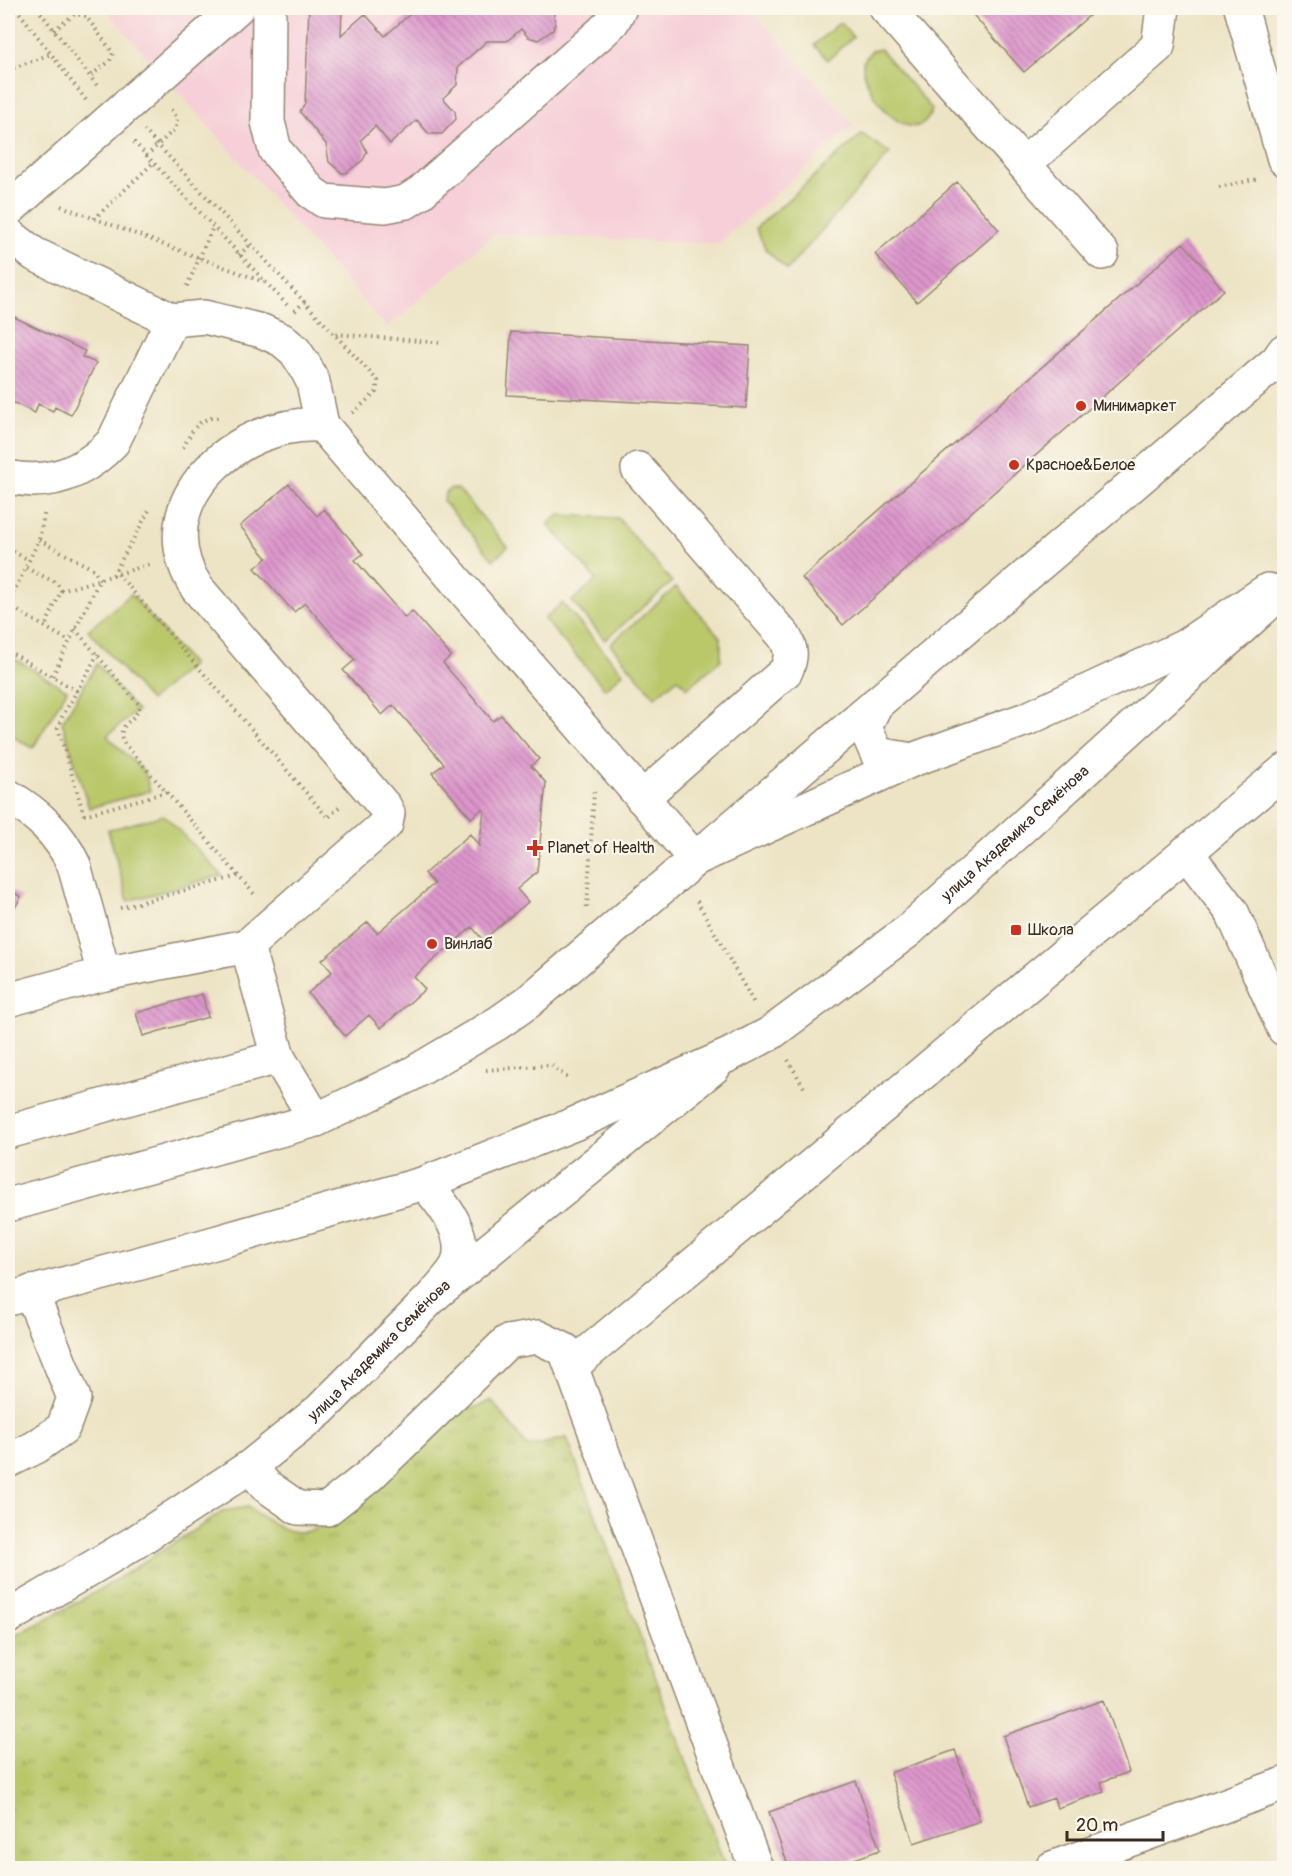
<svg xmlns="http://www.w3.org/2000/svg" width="1292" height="1876" font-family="Pangolin,sans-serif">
	<defs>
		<pattern id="grass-tufts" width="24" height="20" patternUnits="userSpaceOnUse" patternTransform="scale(1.5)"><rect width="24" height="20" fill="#bac86b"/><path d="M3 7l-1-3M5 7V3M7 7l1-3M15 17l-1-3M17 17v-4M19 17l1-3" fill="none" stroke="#98a357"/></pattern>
		<pattern id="building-back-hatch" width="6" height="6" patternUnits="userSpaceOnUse" patternTransform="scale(1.5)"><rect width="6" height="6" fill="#dd96cc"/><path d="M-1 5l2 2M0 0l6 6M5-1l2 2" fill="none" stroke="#b47ba5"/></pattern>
	</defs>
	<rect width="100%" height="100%" fill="#fbf7ec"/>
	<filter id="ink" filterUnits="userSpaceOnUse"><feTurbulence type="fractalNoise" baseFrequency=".0167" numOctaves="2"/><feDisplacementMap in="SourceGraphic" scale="12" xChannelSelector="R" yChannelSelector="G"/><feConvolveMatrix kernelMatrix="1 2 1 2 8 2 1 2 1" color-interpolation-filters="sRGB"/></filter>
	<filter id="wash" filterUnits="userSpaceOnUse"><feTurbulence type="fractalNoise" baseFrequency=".008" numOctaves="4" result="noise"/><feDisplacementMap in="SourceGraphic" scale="24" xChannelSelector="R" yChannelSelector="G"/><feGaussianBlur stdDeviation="1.35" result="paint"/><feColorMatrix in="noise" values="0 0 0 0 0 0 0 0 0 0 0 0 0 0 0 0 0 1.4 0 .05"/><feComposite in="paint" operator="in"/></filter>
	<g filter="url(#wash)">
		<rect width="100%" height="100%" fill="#ede4c5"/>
		<path fill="#f6cfd8" d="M 104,8 L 750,8 L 854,125 L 718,244 L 494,234 L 387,328 Z"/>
		<path fill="url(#grass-tufts)" stroke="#7a7944" stroke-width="1.5" d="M 491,1400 L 528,1447 L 567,1438 L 726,1868 L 8,1868 L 8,1640 L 103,1588 L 224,1511 L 248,1507 C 284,1532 297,1542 338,1519 L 454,1410 L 476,1408 Z"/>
		<path fill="#bac86b" stroke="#7a7944" stroke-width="1.5" d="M 840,22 L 853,37 L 828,60 L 814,45 Z
			M 880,49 L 932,109 C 918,156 861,97 863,62 L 871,51 Z
			M 862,134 L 890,153 L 787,270 L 766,250 L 756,228 Z
			M 450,489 L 458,489 L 508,547 L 493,560 L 443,501 L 445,494 Z
			M 559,515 L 618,518 L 672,582 L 605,640 L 572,601 L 596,580 L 548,524 Z
			M 676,587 L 721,638 L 721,660 L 687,688 L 678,678 L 655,697 L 610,644 Z
			M 131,594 L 192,665 L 150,701 L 88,630 Z
			M 562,603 L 623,673 L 605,689 L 544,619 Z
			M 8,655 L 67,690 L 33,748 L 8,734 Z
			M 97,664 L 137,711 L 107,736 L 145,773 L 150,791 L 89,808 L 62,722 Z
			M 164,815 L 222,875 L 128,901 L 108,830 Z"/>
		<g id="blocks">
			<path fill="url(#building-back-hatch)" d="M 309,8 L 342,8 L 341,35 L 365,14 L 385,36 L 417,8 L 549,8 L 554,14 L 555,24 L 553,30 L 538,40 L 528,37 L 521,29 L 507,41 L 487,41 L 458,67 L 457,85 L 443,98 L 455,111 L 456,119 L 442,134 L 429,134 L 417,120 L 390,144 L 375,126 L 361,140 L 367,152 L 363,160 L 346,173 L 342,173 L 329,162 L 326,144 L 300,112 L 305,103 Z
				M 967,8 L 1098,8 L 1024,72 Z
				M 957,182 L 999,230 L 917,302 L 875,254 Z
				M 1183,243 L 1224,290 L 843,625 L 802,578 Z
				M 8,314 L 85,351 L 82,357 L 96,363 L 71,415 L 55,407 L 53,411 L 38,404 L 35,413 L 8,400 Z
				M 511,332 L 750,346 L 746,408 L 507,395 Z
				M 289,484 L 317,516 L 324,509 L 363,554 L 355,560 L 405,618 L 412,611 L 451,656 L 443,663 L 493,721 L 501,715 L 539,759 L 531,766 L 546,783 L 537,872 L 517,889 L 528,902 L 483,940 L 472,927 L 414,977 L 425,989 L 381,1028 L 369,1015 L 345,1036 L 308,993 L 332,972 L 322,960 L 368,922 L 377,933 L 434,884 L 425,873 L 470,834 L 479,846 L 484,811 L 482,809 L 471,818 L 432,773 L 444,764 L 393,705 L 382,715 L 343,670 L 355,660 L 305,603 L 294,612 L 255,568 L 267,558 L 240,526 Z
				M 8,889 L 21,897 L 8,920 Z
				M 202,994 L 208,1017 L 143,1036 L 136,1013 Z
				M 1104,1700 L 1129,1772 L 1101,1782 L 1104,1792 L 1057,1808 L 1054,1798 L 1028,1807 L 1003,1736 Z
				M 955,1750 L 980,1821 L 914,1843 L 890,1773 Z
				M 856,1781 L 880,1850 L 829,1868 L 789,1868 L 769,1812 Z"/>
		</g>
	</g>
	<g filter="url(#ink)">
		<use href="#blocks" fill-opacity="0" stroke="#948772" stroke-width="1.5"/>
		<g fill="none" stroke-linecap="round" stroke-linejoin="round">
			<defs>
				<g id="minor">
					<path d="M 269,8 L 268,122 L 275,150 L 311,192 L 324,201 L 385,206 L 406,202 L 420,193 L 603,31 L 613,21 L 620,8"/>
					<path d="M 886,8 L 1102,253"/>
					<path d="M 1241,8 L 1284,159"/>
					<path d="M 1024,164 L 1158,46 L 1163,8"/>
					<path d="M 8,210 L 237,8"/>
					<path d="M 8,234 L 34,254 L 172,320 L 204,317 L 262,331 L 282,340 L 295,351 L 305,366 L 313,382 L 322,425 L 695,859 L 912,760 L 1029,718 L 1185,646 L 1268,590"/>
					<path d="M 638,469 L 784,636 C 792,649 792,657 786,671 L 642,798"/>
					<path d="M 8,477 C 49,486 84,473 113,442 L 172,320"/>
					<path d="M 876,704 L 865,727 L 877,754 L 912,760"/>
					<path d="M 8,796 C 38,814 59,833 74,865 L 104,974"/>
					<path d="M 1186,852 L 1232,912 L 1284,1029"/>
					<path d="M 247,946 L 278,1057 L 316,1120"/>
					<path d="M 8,1000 L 104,974 L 247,946 L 386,824 L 388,813 L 385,807 L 197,588 C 141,504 237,419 322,425"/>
					<path d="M 8,1132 L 278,1057"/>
					<path d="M 8,1205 L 316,1120 L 410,1075 L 498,1023 L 528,1002 L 590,949 L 1277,361 L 1284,351"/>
					<path d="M 572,1366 L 1284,771"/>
					<path d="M 8,1461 L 36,1447 L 63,1428 L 74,1398 L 31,1292"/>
					<path d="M 251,1466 L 265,1485 L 298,1508 L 327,1509 L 368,1477 L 507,1342 L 538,1337 L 565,1350 L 756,1868"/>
					<path id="s1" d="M 8,1617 L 134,1543 L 251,1466 L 320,1410 L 435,1294 L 714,1067"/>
					<path d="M 1052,1868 L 1284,1784"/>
				</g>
				<g id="major">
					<path d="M 425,1183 C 442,1204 468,1232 458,1263 C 454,1274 441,1285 435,1294"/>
					<path id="s2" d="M 8,1299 L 200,1247 L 425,1183 L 574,1124 L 729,1055 L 771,1033 L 908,931 L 1284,589"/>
				</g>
			</defs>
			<use href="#minor" stroke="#948772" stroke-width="36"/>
			<use href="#major" stroke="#948772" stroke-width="36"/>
			<path stroke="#948772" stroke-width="4" stroke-dasharray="1.5 4.5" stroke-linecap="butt" d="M 16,8 L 86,100
				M 37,8 L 99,88
				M 54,30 L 75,14 L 86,16 L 113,53 L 110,61 L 90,76
				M 8,70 L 51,54
				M 144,130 L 378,381 L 376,392 L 353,413
				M 134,142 L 287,305
				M 146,156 L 176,128 L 177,117 L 170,109
				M 1219,187 L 1259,179
				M 61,206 L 264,282
				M 94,219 L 153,163
				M 239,255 L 251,244
				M 187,286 L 213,227
				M 295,311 L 305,301
				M 336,334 L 442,343
				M 183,448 C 192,431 198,416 220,418
				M 39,540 L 93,569 L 100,579 L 52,677
				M 8,549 L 29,560
				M 26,568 L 57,583 L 61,591 L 45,627
				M 118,574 L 328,818 L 340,806
				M 113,575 L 151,507
				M 61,591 L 151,564
				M 8,604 L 39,540 L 45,510
				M 8,605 L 69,641
				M 75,629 L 140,706 C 136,722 116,723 123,742 L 255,895
				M 8,651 L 77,691
				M 84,815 L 58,728 L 62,717 L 98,654
				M 84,815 L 167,792
				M 697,901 L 755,1005
				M 587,907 L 594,791
				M 120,908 L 238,876
				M 788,1060 L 806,1091
				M 486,1070 L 551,1065 L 570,1080"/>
			<use href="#minor" stroke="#fff" stroke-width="33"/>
			<use href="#major" stroke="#fff" stroke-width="33"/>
		</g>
	</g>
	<g fill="#c8321e" stroke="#fbf7ec" stroke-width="2">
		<circle cx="1081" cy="406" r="6"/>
		<circle cx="1014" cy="465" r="6"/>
		<path d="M532 839h6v6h6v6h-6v6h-6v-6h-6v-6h6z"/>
		<rect x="1010" y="924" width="12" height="12" rx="3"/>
		<circle cx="432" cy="944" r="6"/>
	</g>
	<g text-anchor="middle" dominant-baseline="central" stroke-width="4.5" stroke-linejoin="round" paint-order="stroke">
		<g font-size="16" fill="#3b2a1e" stroke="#fbf7ec" text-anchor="start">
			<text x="1093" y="406">Минимаркет</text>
			<text x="1026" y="465">Красное&amp;Белое</text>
			<text x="547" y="848">Planet of Health</text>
			<text x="1028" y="930">Школа</text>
			<text x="444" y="944">Винлаб</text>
		</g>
		<g font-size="16" fill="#3b2a1e" stroke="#fbf7ec">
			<text stroke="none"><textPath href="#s2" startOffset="1126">улица Академика Семёнова</textPath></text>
			<text stroke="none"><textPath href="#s1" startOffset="459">улица Академика Семёнова</textPath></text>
		</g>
	</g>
	<rect width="1292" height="1876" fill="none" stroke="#fbf7ec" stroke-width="30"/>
	<path d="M1067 1831v9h96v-9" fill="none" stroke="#3b2a1e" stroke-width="3"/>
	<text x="1076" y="1831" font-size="18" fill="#3b2a1e" stroke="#fbf7ec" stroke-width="4.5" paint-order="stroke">20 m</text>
</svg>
